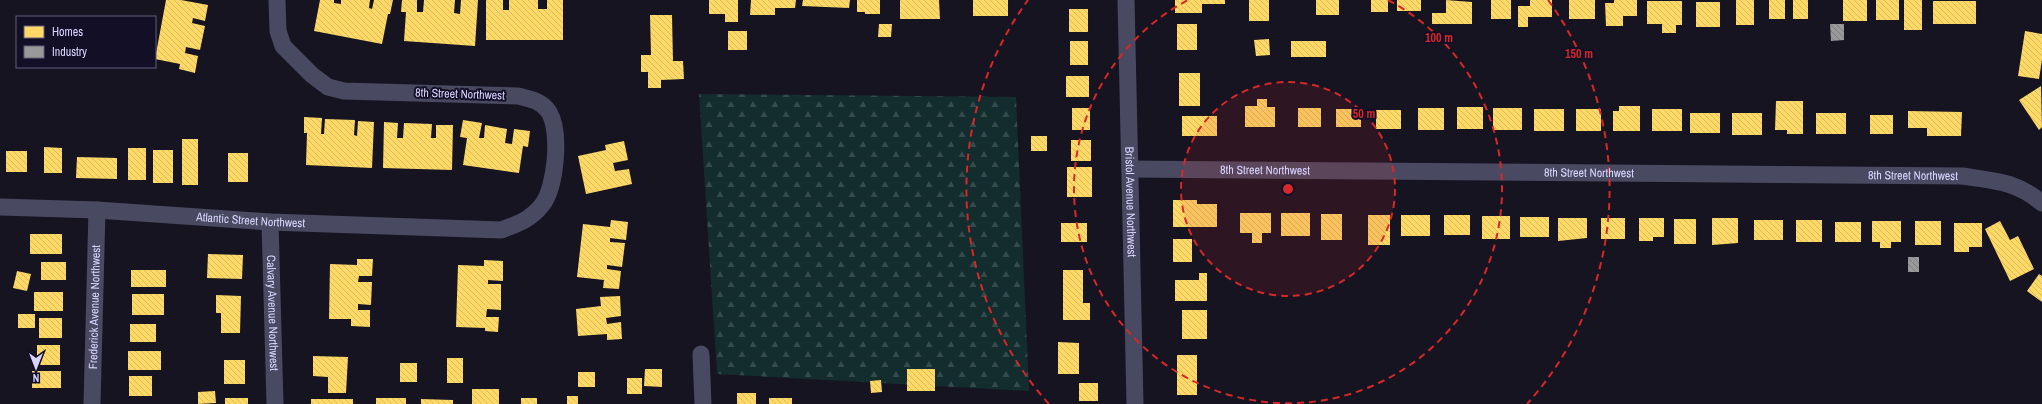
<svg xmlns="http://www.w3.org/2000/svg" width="2042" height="404" font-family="'Archivo Narrow',sans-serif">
	<defs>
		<pattern id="forest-firs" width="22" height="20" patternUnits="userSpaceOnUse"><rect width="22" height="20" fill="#132c2d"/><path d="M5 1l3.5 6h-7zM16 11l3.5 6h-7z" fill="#354a4c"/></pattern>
		<pattern id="homes-back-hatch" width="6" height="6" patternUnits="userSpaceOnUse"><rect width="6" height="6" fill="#ffd966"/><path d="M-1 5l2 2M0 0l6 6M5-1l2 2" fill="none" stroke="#d9ba61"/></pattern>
		<pattern id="industry-back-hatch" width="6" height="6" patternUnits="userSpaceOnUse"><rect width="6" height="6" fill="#999"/><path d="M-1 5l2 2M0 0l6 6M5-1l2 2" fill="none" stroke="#7f7e82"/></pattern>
	</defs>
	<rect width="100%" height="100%" fill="#161421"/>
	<path fill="url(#forest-firs)" d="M 699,94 L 1016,97 L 1029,391 L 717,374 Z"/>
	<path fill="url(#homes-back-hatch)" d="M 166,0 L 181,0 L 208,5 L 205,21 L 193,18 L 192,23 L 205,26 L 200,50 L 186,47 L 185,53 L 198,56 L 195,73 L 179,69 L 180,64 L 155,59 Z
		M 320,0 L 334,0 L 334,3 L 341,4 L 341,0 L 370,0 L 369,8 L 372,9 L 374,0 L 393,0 L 390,14 L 388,14 L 382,44 L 314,31 Z
		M 402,0 L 417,0 L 417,12 L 423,12 L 424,0 L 455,0 L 454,13 L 460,14 L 461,0 L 478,0 L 475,46 L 404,41 L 406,12 L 401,12 Z
		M 486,0 L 503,0 L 503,10 L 509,10 L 509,0 L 538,0 L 538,9 L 547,9 L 547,0 L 563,0 L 563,40 L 486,40 Z
		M 709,0 L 738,0 L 738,22 L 725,22 L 725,14 L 709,14 Z
		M 751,0 L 796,0 L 795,8 L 775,8 L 775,15 L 750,15 Z
		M 803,0 L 850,0 L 849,8 L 802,6 Z
		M 857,0 L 880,0 L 880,14 L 865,14 L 865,12 L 857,12 Z
		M 900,0 L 939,0 L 940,19 L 900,19 Z
		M 973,0 L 1008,0 L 1008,16 L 973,16 Z
		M 1175,0 L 1225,0 L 1225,4 L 1202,4 L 1202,13 L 1175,13 Z
		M 1249,0 L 1269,0 L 1269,21 L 1249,21 Z
		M 1316,0 L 1339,0 L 1339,15 L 1316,15 Z
		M 1371,0 L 1388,0 L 1388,12 L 1371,12 Z
		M 1397,0 L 1421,0 L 1421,11 L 1397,11 Z
		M 1446,0 L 1472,2 L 1472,24 L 1432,24 L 1432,13 L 1446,13 Z
		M 1491,0 L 1511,0 L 1511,19 L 1491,19 Z
		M 1530,0 L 1552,0 L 1552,17 L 1528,17 L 1528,27 L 1518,27 L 1518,6 L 1530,6 Z
		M 1569,0 L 1595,0 L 1595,19 L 1569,19 Z
		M 1614,0 L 1637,0 L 1637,16 L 1623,16 L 1623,26 L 1606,26 L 1605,3 L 1614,3 Z
		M 1736,0 L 1754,0 L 1754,25 L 1736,25 Z
		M 1769,0 L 1785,0 L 1785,19 L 1769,19 Z
		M 1793,0 L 1808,0 L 1808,19 L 1793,19 Z
		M 1843,0 L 1867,0 L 1867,21 L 1843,21 Z
		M 1876,0 L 1899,0 L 1899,20 L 1876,20 Z
		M 1904,0 L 1922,0 L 1922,30 L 1904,30 Z
		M 1647,1 L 1682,1 L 1682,25 L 1676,25 L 1676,33 L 1662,33 L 1662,24 L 1647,24 Z
		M 1933,1 L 1976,1 L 1976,24 L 1933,24 Z
		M 1696,2 L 1720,2 L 1720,27 L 1696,27 Z
		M 1069,9 L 1088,9 L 1088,32 L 1069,32 Z
		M 650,15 L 672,15 L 673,61 L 683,61 L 684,79 L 661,80 L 661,88 L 648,88 L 648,72 L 641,72 L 641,55 L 651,55 Z
		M 879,24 L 892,24 L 891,37 L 878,37 Z
		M 1177,24 L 1197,24 L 1197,50 L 1177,50 Z
		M 728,31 L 747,31 L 747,50 L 728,50 Z
		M 2025,31 L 2042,34 L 2042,60 L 2039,79 L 2018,76 Z
		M 1269,39 L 1270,55 L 1256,56 L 1254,40 Z
		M 1070,41 L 1088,41 L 1088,65 L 1070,65 Z
		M 1291,41 L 1326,41 L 1326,57 L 1291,57 Z
		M 1179,73 L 1200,73 L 1200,106 L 1179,106 Z
		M 1066,76 L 1089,76 L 1089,97 L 1066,97 Z
		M 2041,86 L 2042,127 L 2039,130 L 2019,100 Z
		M 1257,99 L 1267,99 L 1267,107 L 1275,107 L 1275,127 L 1245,127 L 1245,106 L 1257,106 Z
		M 1776,101 L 1803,101 L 1803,134 L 1787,134 L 1787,130 L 1775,130 Z
		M 1619,106 L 1640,106 L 1640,131 L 1613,131 L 1613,111 L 1619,111 Z
		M 1457,107 L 1483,107 L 1483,129 L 1457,129 Z
		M 1072,108 L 1090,108 L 1090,130 L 1072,130 Z
		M 1298,108 L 1321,108 L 1321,127 L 1298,127 Z
		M 1418,108 L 1444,108 L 1444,130 L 1418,130 Z
		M 1493,108 L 1522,108 L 1522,130 L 1493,130 Z
		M 1336,109 L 1361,109 L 1361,127 L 1336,127 Z
		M 1534,109 L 1564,109 L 1564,131 L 1534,131 Z
		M 1576,109 L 1601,109 L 1601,131 L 1576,131 Z
		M 1652,109 L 1682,109 L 1682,131 L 1652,131 Z
		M 1376,110 L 1401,110 L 1401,129 L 1376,129 Z
		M 1908,111 L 1962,112 L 1961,136 L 1927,136 L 1927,128 L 1908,128 Z
		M 1690,113 L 1720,113 L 1720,133 L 1690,133 Z
		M 1732,113 L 1762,113 L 1762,135 L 1732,135 Z
		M 1816,113 L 1846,113 L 1846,134 L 1816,134 Z
		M 1870,115 L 1893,115 L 1893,134 L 1870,134 Z
		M 1182,116 L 1217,116 L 1217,136 L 1182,136 Z
		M 304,117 L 322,118 L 321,134 L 324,134 L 325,119 L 355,120 L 354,135 L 357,136 L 358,121 L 374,122 L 372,168 L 306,165 L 307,133 L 304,133 Z
		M 463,120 L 482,123 L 479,138 L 484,138 L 485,125 L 507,129 L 505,143 L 512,144 L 514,129 L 530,131 L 528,147 L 523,146 L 519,173 L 463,165 L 467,138 L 460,137 Z
		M 384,122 L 398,123 L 397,138 L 403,138 L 404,123 L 432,124 L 431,138 L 436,138 L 436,125 L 453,125 L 452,170 L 383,168 Z
		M 1031,136 L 1047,136 L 1047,151 L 1031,151 Z
		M 182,139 L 198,139 L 198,185 L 182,185 Z
		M 1071,140 L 1091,140 L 1091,161 L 1071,161 Z
		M 624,141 L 628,160 L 613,163 L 615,171 L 629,169 L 632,184 L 586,194 L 578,156 L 606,150 L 605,145 Z
		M 44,147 L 62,148 L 62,173 L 44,173 Z
		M 128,148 L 146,148 L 146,180 L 128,180 Z
		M 153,150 L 173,150 L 173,183 L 153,183 Z
		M 6,151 L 27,151 L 27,172 L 6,172 Z
		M 228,153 L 248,153 L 248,182 L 228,182 Z
		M 77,157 L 117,158 L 117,179 L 76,178 Z
		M 1067,167 L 1092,167 L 1092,197 L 1067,197 Z
		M 1173,200 L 1197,200 L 1197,204 L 1217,204 L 1217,227 L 1173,227 Z
		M 1240,213 L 1271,213 L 1271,233 L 1262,233 L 1262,243 L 1252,243 L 1252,233 L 1240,233 Z
		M 1281,213 L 1310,213 L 1310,236 L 1281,236 Z
		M 1321,214 L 1342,214 L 1342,240 L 1321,240 Z
		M 1368,215 L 1390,215 L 1390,245 L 1368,245 Z
		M 1401,215 L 1430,215 L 1430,236 L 1401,236 Z
		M 1444,215 L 1470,215 L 1470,235 L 1444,235 Z
		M 1482,216 L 1510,216 L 1510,239 L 1482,239 Z
		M 1520,217 L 1549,217 L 1549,237 L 1520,237 Z
		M 1558,218 L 1587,218 L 1587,238 L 1558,241 Z
		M 1601,218 L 1625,218 L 1625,239 L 1601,239 Z
		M 1639,218 L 1664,218 L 1664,237 L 1653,237 L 1653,241 L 1639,241 Z
		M 1712,218 L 1738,218 L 1738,243 L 1712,245 Z
		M 1674,219 L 1696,219 L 1696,244 L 1674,244 Z
		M 611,220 L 628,222 L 626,240 L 610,238 L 610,242 L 625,243 L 622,267 L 607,265 L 607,269 L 621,271 L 619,289 L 603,288 L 604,280 L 577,277 L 583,224 L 610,227 Z
		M 1754,220 L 1783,220 L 1783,240 L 1754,240 Z
		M 1796,220 L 1822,220 L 1822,242 L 1796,242 Z
		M 1872,221 L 1901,221 L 1901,242 L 1891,242 L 1891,248 L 1880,248 L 1880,242 L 1872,242 Z
		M 1915,221 L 1941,221 L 1941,245 L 1915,245 Z
		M 2000,221 L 2010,240 L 2018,236 L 2034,269 L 2010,281 L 1985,229 Z
		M 1835,222 L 1861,222 L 1861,242 L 1835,242 Z
		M 1061,223 L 1087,223 L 1087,242 L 1061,242 Z
		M 1954,223 L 1982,223 L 1982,247 L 1969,247 L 1969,252 L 1954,252 Z
		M 30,234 L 62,234 L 62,254 L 30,254 Z
		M 1173,239 L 1192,239 L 1192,262 L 1173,262 Z
		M 208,254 L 243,255 L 242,279 L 207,278 Z
		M 357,259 L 373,259 L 372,276 L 359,276 L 358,282 L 372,282 L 371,305 L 358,304 L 358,310 L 370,310 L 370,327 L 351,326 L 351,319 L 329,319 L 330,264 L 357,265 Z
		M 484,260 L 503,261 L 503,281 L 488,280 L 488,284 L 501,284 L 501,310 L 487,309 L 486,317 L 499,317 L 498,332 L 485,331 L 485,328 L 456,327 L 458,265 L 484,266 Z
		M 41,262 L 66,262 L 66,280 L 41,280 Z
		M 131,270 L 166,270 L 166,287 L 131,287 Z
		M 1063,270 L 1083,270 L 1083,303 L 1090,303 L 1090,320 L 1063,320 Z
		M 17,271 L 31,274 L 27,291 L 13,288 Z
		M 1199,273 L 1207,273 L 1207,301 L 1175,301 L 1175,280 L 1199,280 Z
		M 2039,274 L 2042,276 L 2042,302 L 2027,291 Z
		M 34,292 L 63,292 L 63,311 L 34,311 Z
		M 132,294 L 164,294 L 164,315 L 132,315 Z
		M 216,295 L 241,296 L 240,333 L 221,333 L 221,313 L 216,313 Z
		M 620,296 L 621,316 L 606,318 L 607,324 L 621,322 L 622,339 L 607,340 L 607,334 L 578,336 L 576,309 L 601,306 L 600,297 Z
		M 1182,310 L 1207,310 L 1207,339 L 1182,339 Z
		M 18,314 L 35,314 L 35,328 L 18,328 Z
		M 39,318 L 62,318 L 62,338 L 39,338 Z
		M 130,324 L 156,324 L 156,342 L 130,342 Z
		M 1058,342 L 1079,343 L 1079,374 L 1058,374 Z
		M 37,345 L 60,345 L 60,365 L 37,365 Z
		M 128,351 L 161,351 L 161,370 L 128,370 Z
		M 1177,355 L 1197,355 L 1197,395 L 1177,395 Z
		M 313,356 L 348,357 L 346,393 L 328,393 L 328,377 L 313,376 Z
		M 447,358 L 463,358 L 463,383 L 447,383 Z
		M 224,360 L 245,360 L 245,384 L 224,384 Z
		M 400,363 L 417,363 L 417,382 L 400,382 Z
		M 645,369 L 662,369 L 662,387 L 644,386 Z
		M 907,369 L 935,369 L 935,391 L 907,391 Z
		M 32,371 L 61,371 L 61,388 L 32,388 Z
		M 578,372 L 595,372 L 595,387 L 578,387 Z
		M 129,376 L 152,376 L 152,396 L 129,396 Z
		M 627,378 L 642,378 L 642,394 L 627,394 Z
		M 881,380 L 882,392 L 871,393 L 870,381 Z
		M 1079,383 L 1098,383 L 1098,401 L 1079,401 Z
		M 472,389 L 499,389 L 499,404 L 472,404 Z
		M 215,391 L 216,403 L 198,404 L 198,392 Z
		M 737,393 L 756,393 L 756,404 L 737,404 Z
		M 567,396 L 578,396 L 578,404 L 567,404 Z
		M 225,398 L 248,398 L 248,404 L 225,404 Z
		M 376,398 L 406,398 L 406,404 L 376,404 Z
		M 521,398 L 537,398 L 537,404 L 521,404 Z
		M 769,398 L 792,398 L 792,404 L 769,404 Z
		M 311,399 L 353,399 L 353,404 L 311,404 Z
		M 421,399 L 453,400 L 453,404 L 421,404 Z"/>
	<path fill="url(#industry-back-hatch)" d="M 1830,24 L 1844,24 L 1844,40 L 1831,41 Z
		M 1908,257 L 1919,257 L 1919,272 L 1908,272 Z"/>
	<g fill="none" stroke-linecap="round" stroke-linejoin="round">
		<g stroke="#4a4962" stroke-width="17">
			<path id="s1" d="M 1126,0 L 1135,404"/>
			<path id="s2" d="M 1130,169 L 1962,176 C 1995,181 2016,181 2042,203"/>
			<path id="s3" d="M 0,207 L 97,210 L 270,222 L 501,230 C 518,224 530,220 542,205 C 556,187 561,132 549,112 C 542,101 530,99 518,96 L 344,91 L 328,87 L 312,75 L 283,46 L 278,31 L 277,0"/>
			<path id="s4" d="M 270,222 L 275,404"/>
			<path d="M 701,354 L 703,404"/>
			<path id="s5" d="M 92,404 L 97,210"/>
		</g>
	</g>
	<circle cx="1288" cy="189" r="107" fill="#d62828" fill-opacity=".12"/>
	<g fill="none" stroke="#d62828" stroke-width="2" stroke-dasharray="7 5">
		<circle cx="1288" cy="189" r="107"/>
		<path d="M1388 0A214 214 0 1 1 1188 0"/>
		<path d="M1049 404A321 321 0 0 1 1028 0M1548 0A321 321 0 0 1 1527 404"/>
	</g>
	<g text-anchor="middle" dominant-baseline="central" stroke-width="4" stroke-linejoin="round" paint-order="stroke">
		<g font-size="12" fill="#d9d4ff" stroke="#130f26">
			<text transform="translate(460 94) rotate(2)">8th Street Northwest</text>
			<text stroke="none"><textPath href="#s2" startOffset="135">8th Street Northwest</textPath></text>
			<text stroke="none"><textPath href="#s2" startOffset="459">8th Street Northwest</textPath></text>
			<text stroke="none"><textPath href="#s2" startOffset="783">8th Street Northwest</textPath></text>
			<text stroke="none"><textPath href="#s1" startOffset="202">Bristol Avenue Northwest</textPath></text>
			<text stroke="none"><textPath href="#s3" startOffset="251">Atlantic Street Northwest</textPath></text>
			<text stroke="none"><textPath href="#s5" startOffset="97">Frederick Avenue Northwest</textPath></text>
			<text stroke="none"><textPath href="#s4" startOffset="91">Calvary Avenue Northwest</textPath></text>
		</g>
	</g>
	<circle cx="1288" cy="189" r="6" fill="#d62828" stroke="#130f26" stroke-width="2"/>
	<g font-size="12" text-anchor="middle" font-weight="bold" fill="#d62828" stroke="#130f26" stroke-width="4" stroke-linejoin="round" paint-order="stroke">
		<text x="1439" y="42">100 m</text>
		<text x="1579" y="58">150 m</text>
		<text x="1364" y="118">50 m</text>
	</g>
	<rect x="16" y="16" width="140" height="52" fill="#130f26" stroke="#625e7d"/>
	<rect x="24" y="26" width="20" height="12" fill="#ffd966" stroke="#625e7d"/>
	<text x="52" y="36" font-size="12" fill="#d9d4ff">Homes</text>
	<rect x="24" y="46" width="20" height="12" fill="#999999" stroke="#625e7d"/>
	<text x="52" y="56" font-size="12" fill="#d9d4ff">Industry</text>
	<g transform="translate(36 368) rotate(180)" stroke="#130f26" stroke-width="3" paint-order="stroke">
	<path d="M0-3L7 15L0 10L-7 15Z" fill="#d9d4ff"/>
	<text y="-6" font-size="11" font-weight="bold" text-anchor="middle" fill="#d9d4ff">N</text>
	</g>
</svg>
